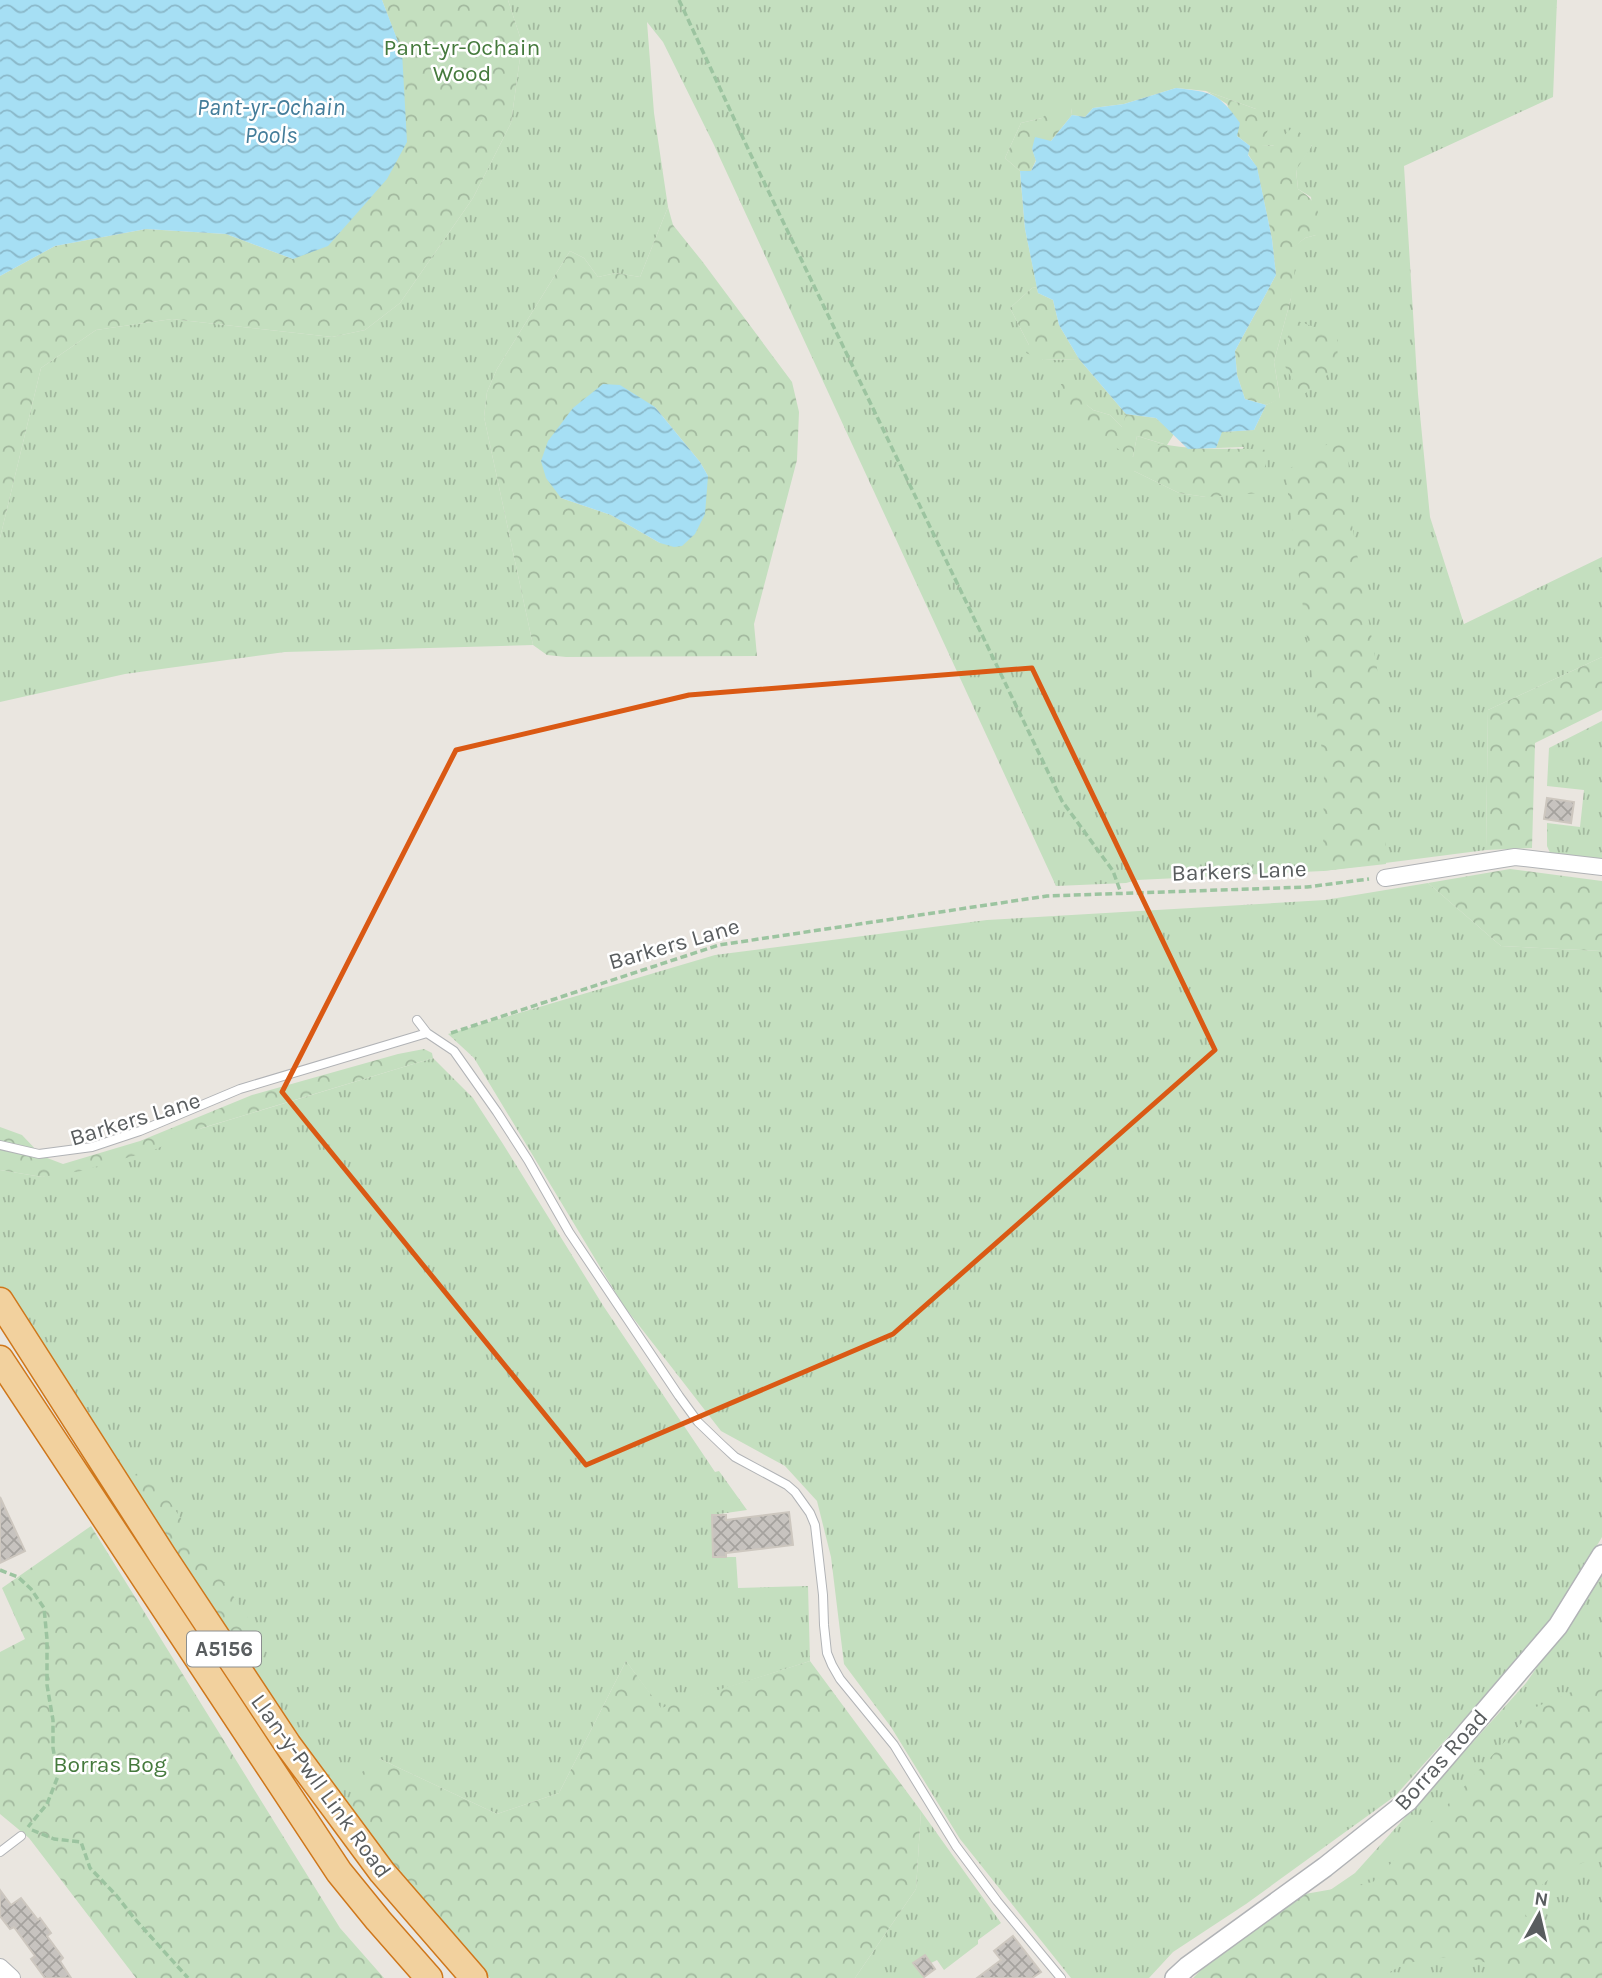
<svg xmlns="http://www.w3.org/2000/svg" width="1602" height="1978" font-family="Karla,sans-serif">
	<defs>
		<pattern id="grass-tufts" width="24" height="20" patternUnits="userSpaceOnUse" patternTransform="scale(1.75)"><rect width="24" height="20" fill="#c4dfbf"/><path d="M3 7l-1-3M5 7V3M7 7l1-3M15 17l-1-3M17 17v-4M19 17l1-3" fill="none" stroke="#a2b89e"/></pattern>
		<pattern id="forest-crowns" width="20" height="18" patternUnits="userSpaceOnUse" patternTransform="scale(1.75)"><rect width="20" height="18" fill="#c4dfbf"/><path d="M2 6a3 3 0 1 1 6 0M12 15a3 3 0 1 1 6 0" fill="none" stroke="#a2b89e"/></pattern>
		<pattern id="water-waves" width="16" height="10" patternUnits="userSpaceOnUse" patternTransform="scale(1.75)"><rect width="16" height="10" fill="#a6dff4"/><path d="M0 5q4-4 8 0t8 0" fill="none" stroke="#8ab8c9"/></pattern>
		<pattern id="building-cross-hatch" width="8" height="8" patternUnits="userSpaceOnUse" patternTransform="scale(1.75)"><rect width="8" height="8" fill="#c7c3bf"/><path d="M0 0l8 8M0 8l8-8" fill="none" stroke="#a5a29e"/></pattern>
	</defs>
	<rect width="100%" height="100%" fill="#eae6e0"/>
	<path fill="url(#grass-tufts)" fill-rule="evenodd" d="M 508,0 L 1557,0 L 1553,97 L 1404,166 L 1418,394 L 1430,517 L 1464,624 L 1602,557 L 1602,657 L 1488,710 L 1486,850 L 1323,871 L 1137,880 L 1126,883 L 1056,886 L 714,145 L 663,42 L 647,22 L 654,113 L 668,207 L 640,277 L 616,273 L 598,277 L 584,258 L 570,251 L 497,369 L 487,392 L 484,417 L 533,645 L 285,652 L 125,674 L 0,702 L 0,538 L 41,368 L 96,330 L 172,319 L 332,337 L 365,330 L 400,303 L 473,198 L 511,123 L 522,43 ZM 1176,88 L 1206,91 L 1256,109 L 1260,146 L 1312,145 L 1296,169 L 1298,189 L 1311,197 L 1316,235 L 1305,238 L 1292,248 L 1291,298 L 1274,362 L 1280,398 L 1266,405 L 1254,430 L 1221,432 L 1216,448 L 1244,447 L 1206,497 L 1179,493 L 1134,471 L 1167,445 L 1137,436 L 1133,457 L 1061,384 L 1093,410 L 1110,415 L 1123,428 L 1126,414 L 1079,359 L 1043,360 L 1029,345 L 1010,308 L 1032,288 L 1037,287 L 1025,229 L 1020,171 L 1005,158 L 1021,123 L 1042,118 L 1071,108 L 1072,115 L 1085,117 L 1093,108 L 1124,104 Z
		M 1602,721 L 1602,862 L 1551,855 L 1547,846 L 1547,823 L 1580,827 L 1584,790 L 1547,786 L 1549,748 Z
		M 1428,883 L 1501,946 L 1602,951 L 1602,1537 L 1554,1619 L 1395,1796 L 1246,1904 L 1173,1952 L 1149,1978 L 1071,1978 L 960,1839 L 891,1727 L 844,1664 L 831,1557 L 817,1501 L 785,1466 L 721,1431 L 666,1360 L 623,1305 L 474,1058 L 448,1034 L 715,955 L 987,920 L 1325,900 Z
		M 433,1058 L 473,1098 L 503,1144 L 604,1307 L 715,1472 L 719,1471 L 747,1510 L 712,1515 L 713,1557 L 736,1557 L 738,1588 L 808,1586 L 810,1661 L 661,1709 L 626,1661 L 559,1793 L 497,1814 L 380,1759 L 347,1811 L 121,1479 L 0,1295 L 0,1170 L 42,1177 Z
		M 1602,1573 L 1602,1978 L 1202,1978 L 1355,1873 L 1526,1683 Z
		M 921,1811 L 1001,1923 L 978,1940 L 978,1944 L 944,1970 L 937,1960 L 931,1963 L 925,1955 L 914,1962 L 924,1978 L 855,1978 L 916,1889 Z"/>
	<path fill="url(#forest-crowns)" fill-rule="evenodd" d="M 382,0 L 508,0 L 522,43 L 511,123 L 473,198 L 400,303 L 365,330 L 332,337 L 172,319 L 96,330 L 41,368 L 0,538 L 0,276 L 55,246 L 146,229 L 226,234 L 293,259 L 402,53 Z
		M 1206,91 L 1256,109 L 1270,126 L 1260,146 L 1273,146 L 1294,126 L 1312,146 L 1296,170 L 1298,189 C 1316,200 1324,215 1316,235 L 1305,238 L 1293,248 L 1296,260 L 1291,298 L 1274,362 L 1280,399 L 1266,405 L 1245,399 L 1237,375 L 1235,351 L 1276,275 L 1272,239 L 1257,168 L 1248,154 L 1250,146 L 1237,136 L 1227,104 Z
		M 1055,106 L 1071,108 L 1072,115 L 1051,141 L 1032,149 L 1036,160 L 1031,171 L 1020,171 L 1005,158 L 1021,123 L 1042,118 Z
		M 668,207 L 673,225 L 702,261 L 792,382 L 799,412 L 797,460 L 754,624 L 757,656 L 566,657 L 547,655 L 533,645 L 484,417 L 487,392 L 497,369 L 570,251 L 584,258 L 598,277 L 616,273 L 640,277 ZM 655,407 L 700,462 L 708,476 L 660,543 L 611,515 L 561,498 Z
		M 1037,287 L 1038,293 L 1053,300 L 1059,325 L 1079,359 L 1043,360 L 1026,353 L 1029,345 L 1010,308 L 1032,288 Z
		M 1292,319 L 1337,335 L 1338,366 L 1302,396 L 1282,361 Z
		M 1079,383 L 1087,405 L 1093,410 L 1110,415 L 1122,427 L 1126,414 L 1156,418 L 1174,434 L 1167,445 C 1201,451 1235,447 1268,450 L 1260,493 L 1206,497 L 1179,493 L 1134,471 L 1130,464 L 1143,447 L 1164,444 L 1137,436 L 1133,457 L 1089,433 L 1059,402 L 1061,384 Z
		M 1347,428 L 1351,519 L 1382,697 L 1386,864 L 1323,871 L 1324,766 L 1285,471 L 1319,451 Z
		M 1602,657 L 1602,710 L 1535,743 L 1532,848 L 1486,850 L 1488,710 Z
		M 1510,869 L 1602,881 L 1602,951 L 1501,946 L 1428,883 Z
		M 424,1049 L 432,1053 L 433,1058 L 202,1128 L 154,1150 L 81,1171 L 42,1177 L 0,1170 L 0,1127 L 22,1135 L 42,1156 L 63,1164 L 140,1141 L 252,1095 L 398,1054 Z
		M 139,1473 L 153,1477 L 265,1643 L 259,1662 L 247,1672 L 121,1479 Z
		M 91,1526 L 340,1928 L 384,1978 L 136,1978 L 29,1838 L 0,1814 L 0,1652 L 25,1639 L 2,1588 Z
		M 626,1661 L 661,1708 L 810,1661 L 921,1811 L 916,1889 L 855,1978 L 490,1978 L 439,1924 L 347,1811 L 355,1777 L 380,1759 L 497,1814 L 559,1793 Z
		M 1602,1679 L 1602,1855 L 1555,1874 L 1530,1895 L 1526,1903 L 1524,1913 L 1529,1919 L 1557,1922 L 1602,1921 L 1602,1978 L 1520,1978 L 1490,1964 L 1470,1958 L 1448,1957 L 1413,1962 L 1399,1967 L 1379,1978 L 1193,1978 L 1214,1957 L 1305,1894 L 1373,1882 L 1452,1800 L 1536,1707 Z"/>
	<path fill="url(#water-waves)" d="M 0,0 L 382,0 L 402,52 L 407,142 L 387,179 L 328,246 L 293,259 L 226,234 L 146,229 L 55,246 L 0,276 Z
		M 1176,88 C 1212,92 1219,93 1240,123 L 1237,136 L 1250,146 L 1248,155 L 1257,167 L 1272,239 L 1276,275 L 1235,351 L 1237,375 L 1245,399 L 1266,405 L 1254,430 L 1222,432 L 1216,448 L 1188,449 L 1156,418 L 1126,414 L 1079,359 L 1059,325 L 1053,300 L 1038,293 L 1025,229 L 1020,171 L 1031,171 L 1036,161 L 1032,149 L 1035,137 L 1051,141 L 1072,115 L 1085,117 L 1093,108 L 1124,104 Z
		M 603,384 L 620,385 L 655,407 L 700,462 L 708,476 L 705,514 L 695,534 L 682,546 L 674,547 L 660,543 L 611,515 L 561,498 L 546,478 L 541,461 L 548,441 L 573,408 Z"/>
	<path fill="url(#building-cross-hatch)" stroke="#cdc7bf" stroke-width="2" d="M 1547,798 L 1574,802 L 1571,823 L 1544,819 Z
		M 0,1497 L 25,1551 L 0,1563 Z
		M 789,1512 L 793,1545 L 726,1553 L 726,1557 L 713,1557 L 712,1515 L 726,1515 L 726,1520 Z
		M 0,1890 L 11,1905 L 21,1898 L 38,1920 L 40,1918 L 51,1933 L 47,1936 L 63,1958 L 60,1961 L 71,1978 L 45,1978 L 31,1959 L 35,1956 L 14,1927 L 10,1929 L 0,1916 Z
		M 1013,1936 L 1041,1972 L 1032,1978 L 977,1978 L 1001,1960 L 994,1951 Z
		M 925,1955 L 935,1969 L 924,1977 L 913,1963 Z"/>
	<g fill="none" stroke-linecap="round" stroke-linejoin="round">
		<defs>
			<path id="service" d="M 417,1020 L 427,1033 L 454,1051 L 497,1112 L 528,1160 L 569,1232 L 679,1396 L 698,1422 L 722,1445 L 735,1457 L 787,1485 L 795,1492 L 810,1513 L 815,1525 L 823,1595 L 824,1625 L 827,1653 L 832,1665 L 840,1679 L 894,1745 L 956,1846 L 997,1901 L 1061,1978
				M 0,1145 L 39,1154 L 92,1147 L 140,1131 L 240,1089 L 427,1033
				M 0,1852 L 21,1836"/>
			<path id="minor" d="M 1385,878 L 1515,857 L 1602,867
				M 0,1967 L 12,1978"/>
			<path id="tertiary" d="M 1175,1978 L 1187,1967 L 1325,1867 L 1408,1801 L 1558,1626 L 1602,1555"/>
			<path id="trunk" d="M 0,1301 L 163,1556 L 288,1745 L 382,1872 L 474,1978
				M 0,1359 L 339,1872 L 378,1920 L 429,1978"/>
		</defs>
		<use href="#service" stroke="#b1b3b6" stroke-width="10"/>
		<use href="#minor" stroke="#b1b3b6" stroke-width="18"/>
		<use href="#tertiary" stroke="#b1b3b6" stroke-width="22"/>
		<use href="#trunk" stroke="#cf771b" stroke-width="29"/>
		<path stroke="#9cc4a0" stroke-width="3.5" stroke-dasharray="7 3.5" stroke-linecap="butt" d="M 679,0 L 750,153 L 1062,801 L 1113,871 L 1121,893
			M 451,1033 L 719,945 L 1047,896 L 1307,887 L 1369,879
			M 0,1570 L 18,1577 L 31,1589 L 44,1608 L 47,1639 L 47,1685 L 53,1720 L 53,1748 L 58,1776 L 47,1804 L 28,1827
			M 32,1830 L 54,1839 L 81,1842 L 90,1868 L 116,1895 L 134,1918 L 188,1978"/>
		<use href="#service" stroke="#fff" stroke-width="8"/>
		<use href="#minor" stroke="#fff" stroke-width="16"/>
		<use href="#tertiary" stroke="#fff" stroke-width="19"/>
		<use href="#trunk" stroke="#f2d19e" stroke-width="26"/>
	</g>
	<path fill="none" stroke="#da5914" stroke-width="5" stroke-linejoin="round" d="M 1032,668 L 1215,1050 L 893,1334 L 586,1465 L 282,1092 L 456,750 L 689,695 Z"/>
	<g text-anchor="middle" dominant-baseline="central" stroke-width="5" stroke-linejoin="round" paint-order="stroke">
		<rect fill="#fff" stroke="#8b8e8f" stroke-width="2" x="187" y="1631.5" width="74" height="35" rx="5"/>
		<g font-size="21" font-weight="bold" fill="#595d5f">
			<text x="224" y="1649">A5156</text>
		</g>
		<g font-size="23" fill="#457a3d" stroke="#fff">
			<text x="462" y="47">Pant-yr-Ochain<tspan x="462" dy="26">Wood</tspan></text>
			<text x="110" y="1764">Borras Bog</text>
		</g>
		<g font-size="23" fill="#595d5f" stroke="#fff">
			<text transform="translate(1239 871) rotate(-2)">Barkers Lane</text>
			<text transform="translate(674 944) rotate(-16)">Barkers Lane</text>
			<text transform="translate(135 1119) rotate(-17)">Barkers Lane</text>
			<text transform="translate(1441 1760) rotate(-48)">Borras Road</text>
			<text transform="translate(321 1786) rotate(54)">Llan-y-Pwll Link Road</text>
		</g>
		<g font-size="24" font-style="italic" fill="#447d9a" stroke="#fff">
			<text x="271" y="107">Pant-yr-Ochain<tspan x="271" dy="28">Pools</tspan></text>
		</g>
	</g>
	<g transform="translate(1539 1915) rotate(8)" stroke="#ffffff" stroke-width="5" paint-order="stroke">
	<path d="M0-5L12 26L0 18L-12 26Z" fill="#595d5f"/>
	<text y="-10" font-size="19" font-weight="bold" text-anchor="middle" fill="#595d5f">N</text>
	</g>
</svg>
